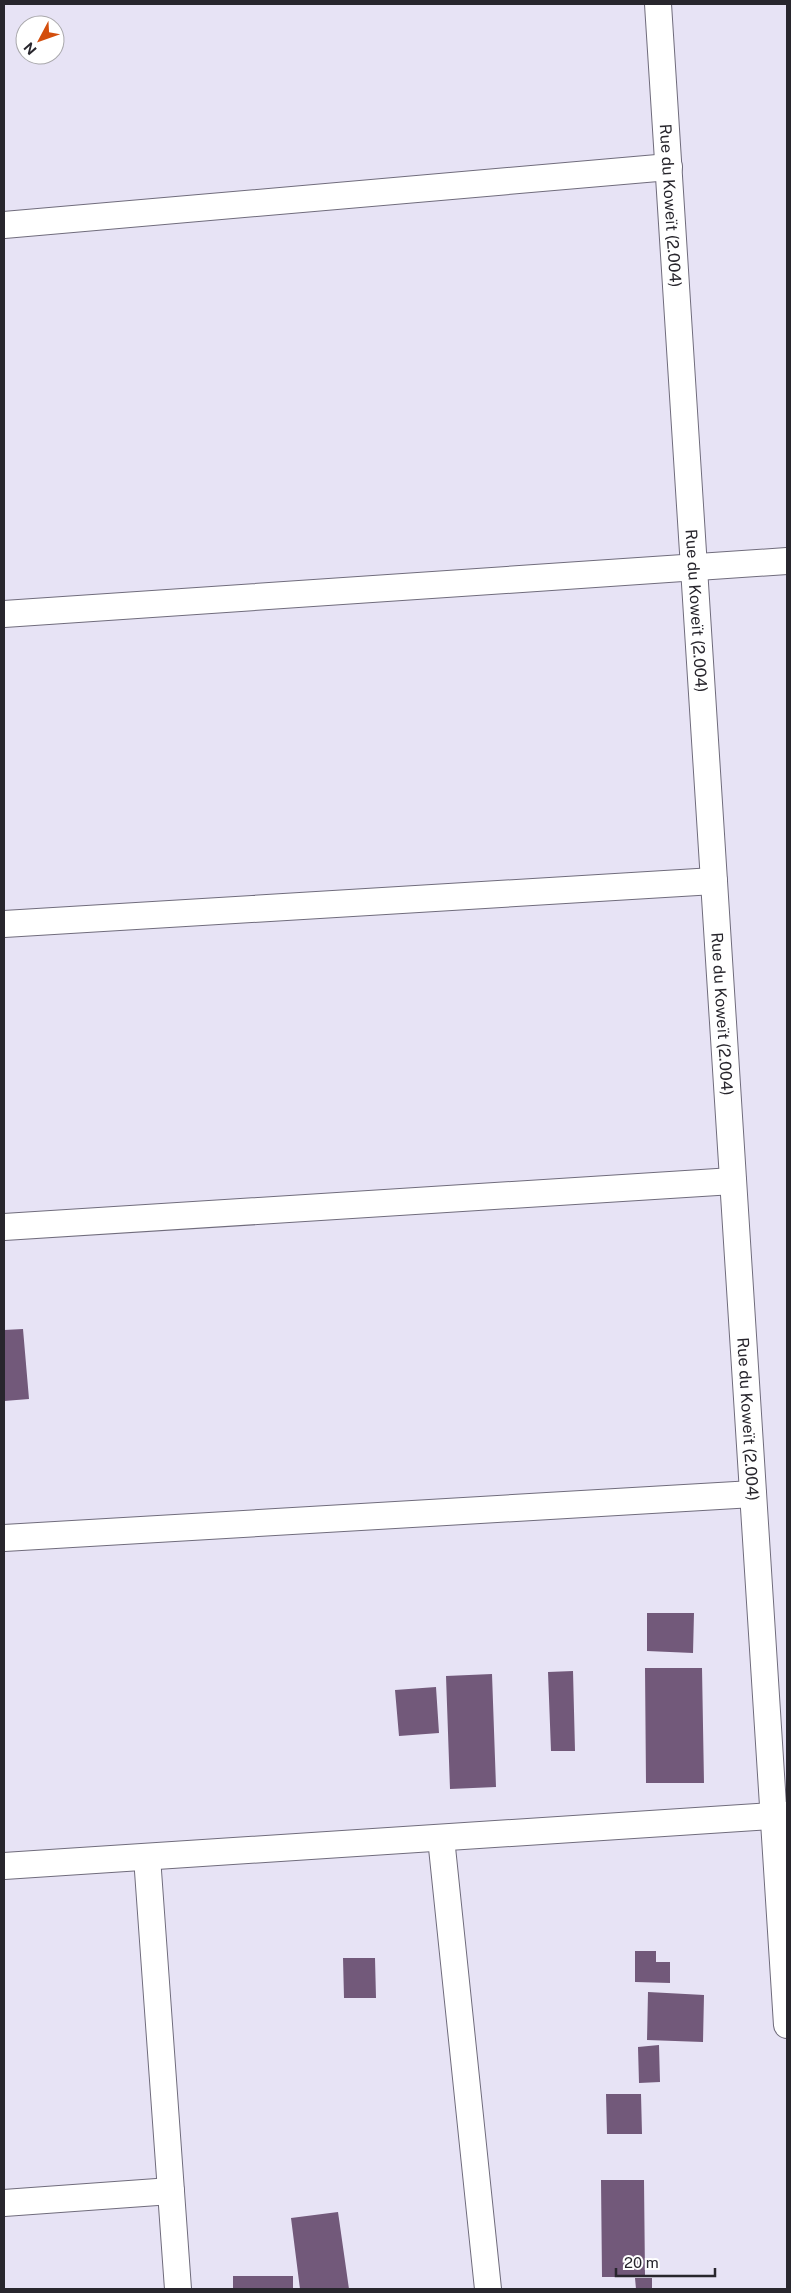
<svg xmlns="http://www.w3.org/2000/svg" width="791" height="2293" font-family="'Public Sans',sans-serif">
	<rect width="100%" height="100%" fill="#e7e3f5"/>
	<path fill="#72597a" d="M 23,1329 L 29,1399 L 4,1401 L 4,1330 Z
		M 647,1613 L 694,1613 L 693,1653 L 647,1651 Z
		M 645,1668 L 702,1668 L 704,1783 L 646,1783 Z
		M 573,1671 L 575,1751 L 551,1751 L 548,1672 Z
		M 492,1674 L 496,1787 L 450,1789 L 446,1676 Z
		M 436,1687 L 439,1733 L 399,1736 L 395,1690 Z
		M 635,1951 L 656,1951 L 656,1962 L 670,1962 L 670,1983 L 635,1982 Z
		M 343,1958 L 375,1958 L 376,1998 L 344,1998 Z
		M 648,1992 L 704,1995 L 703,2042 L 647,2040 Z
		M 659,2045 L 660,2082 L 639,2083 L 638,2047 Z
		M 606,2094 L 641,2094 L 642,2134 L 607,2134 Z
		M 601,2180 L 644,2180 L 645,2277 L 602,2277 Z
		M 338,2212 L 349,2289 L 300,2289 L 291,2218 Z
		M 233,2276 L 293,2276 L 293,2289 L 233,2289 Z
		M 635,2278 L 652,2278 L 652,2289 L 636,2289 Z"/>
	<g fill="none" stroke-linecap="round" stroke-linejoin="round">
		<defs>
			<g id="minor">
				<path id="s1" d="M 658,4 L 787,2025"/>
				<path d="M 4,225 L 669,167"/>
				<path d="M 4,614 L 787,561"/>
				<path d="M 4,924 L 714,881"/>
				<path d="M 4,1227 L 733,1181"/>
				<path d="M 4,1538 L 753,1494"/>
				<path d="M 441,1838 L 488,2289"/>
				<path d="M 147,1857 L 178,2289"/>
				<path d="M 4,1866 L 787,1815"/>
				<path d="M 4,2203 L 171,2191"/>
			</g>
		</defs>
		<use href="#minor" stroke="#706c7c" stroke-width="28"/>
		<use href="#minor" stroke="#fff" stroke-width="26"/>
	</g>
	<g text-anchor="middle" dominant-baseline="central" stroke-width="5" stroke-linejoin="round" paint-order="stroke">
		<g font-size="16" fill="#28262d" stroke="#fff">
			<text stroke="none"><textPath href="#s1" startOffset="202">Rue du Koweït (2.004)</textPath></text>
			<text stroke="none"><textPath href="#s1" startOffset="608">Rue du Koweït (2.004)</textPath></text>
			<text stroke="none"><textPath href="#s1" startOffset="1012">Rue du Koweït (2.004)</textPath></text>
			<text stroke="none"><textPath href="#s1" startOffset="1418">Rue du Koweït (2.004)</textPath></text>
		</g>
	</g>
	<rect width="791" height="2293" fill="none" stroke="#28262d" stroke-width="10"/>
	<g transform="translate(40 40) rotate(229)"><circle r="24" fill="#ffffff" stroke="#a9a8ab"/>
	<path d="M0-4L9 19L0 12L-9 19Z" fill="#d34e0d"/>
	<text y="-8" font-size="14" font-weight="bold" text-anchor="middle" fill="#28262d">N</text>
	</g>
	<path d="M616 2268v8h99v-8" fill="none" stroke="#28262d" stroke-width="2.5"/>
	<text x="624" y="2268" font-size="15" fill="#28262d" stroke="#ffffff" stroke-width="4" paint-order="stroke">20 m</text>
</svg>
